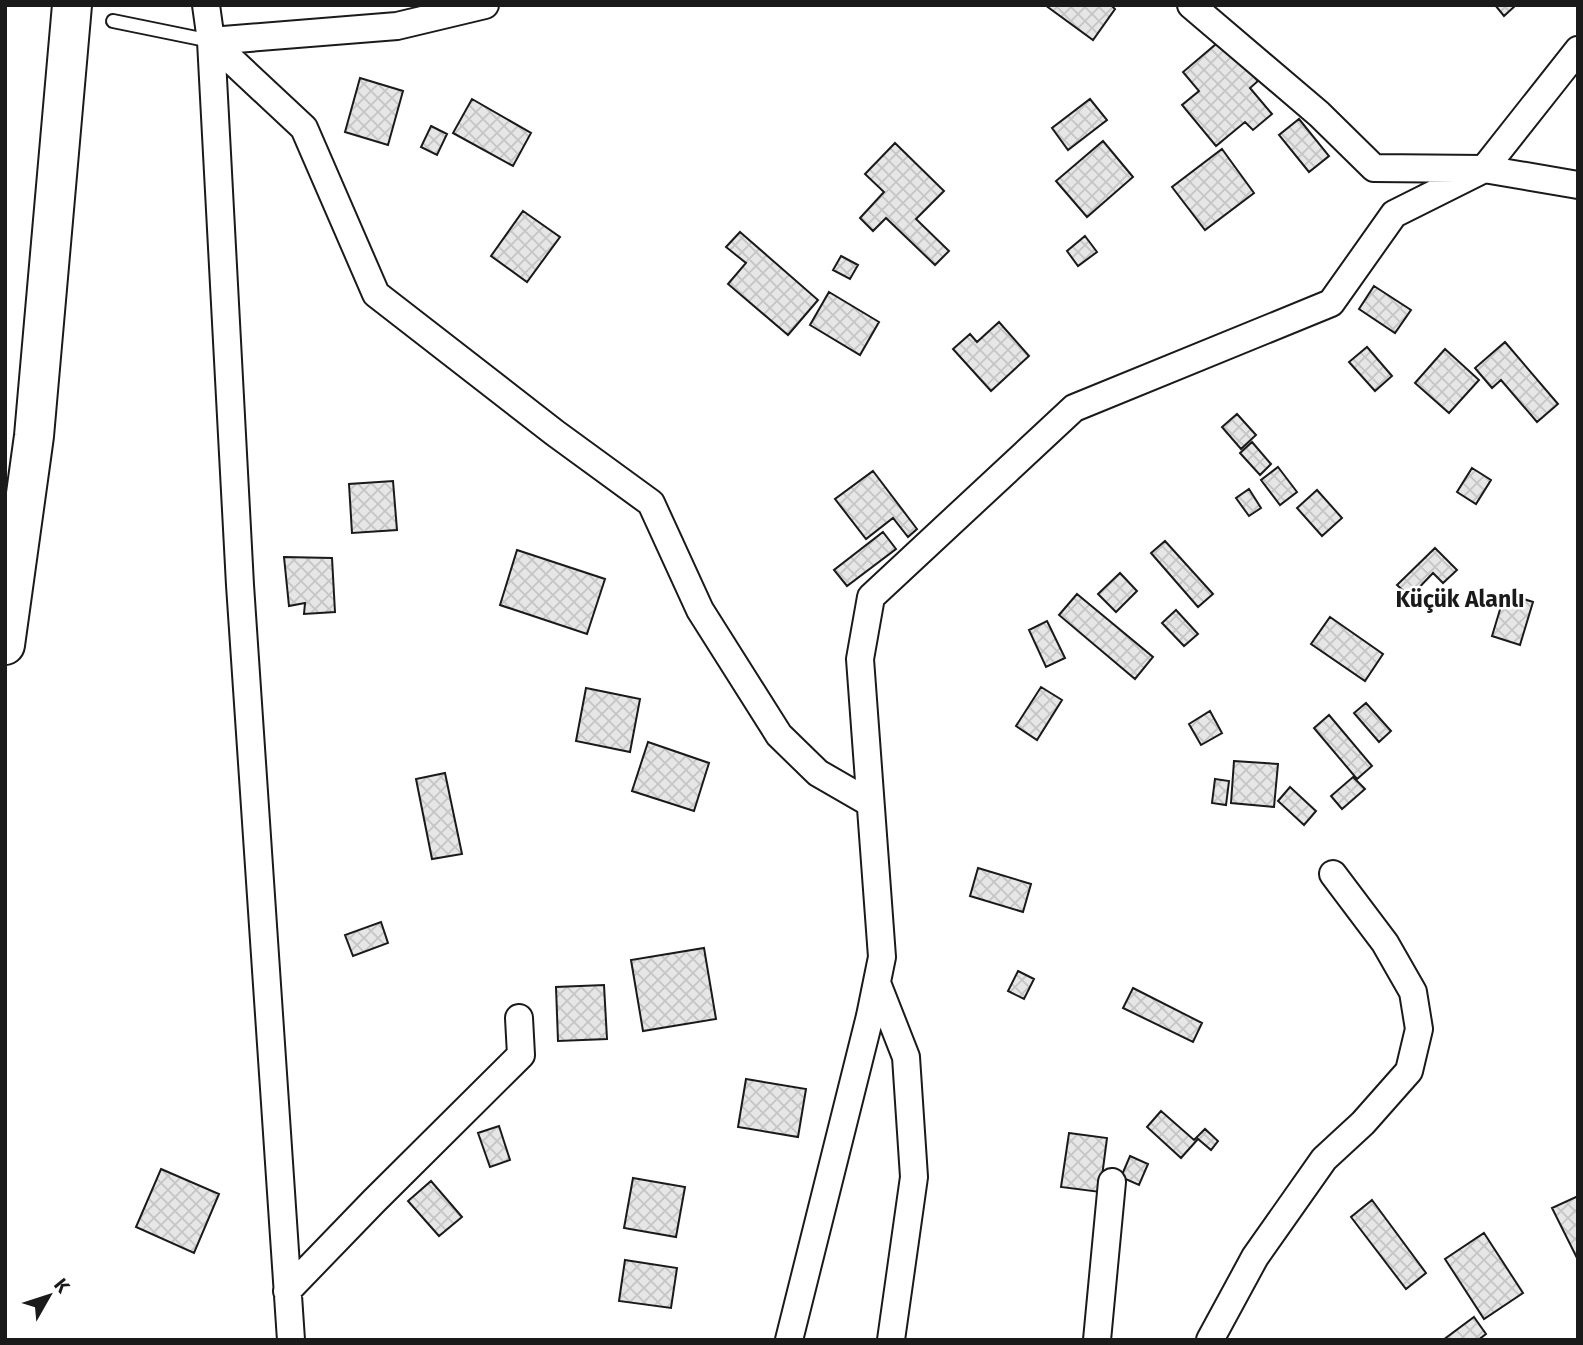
<svg xmlns="http://www.w3.org/2000/svg" width="1583" height="1345" font-family="'Fira Sans',sans-serif">
	<defs>
		<pattern id="building-cross-hatch" width="8" height="8" patternUnits="userSpaceOnUse" patternTransform="scale(1.75)"><rect width="8" height="8" fill="#e6e6e6"/><path d="M0 0l8 8M0 8l8-8" fill="none" stroke="#c5c5c5"/></pattern>
	</defs>
	<rect width="100%" height="100%" fill="#fff"/>
	<path fill="url(#building-cross-hatch)" stroke="#1a1a1a" stroke-width="2" d="M 1045,5 L 1111,5 L 1115,9 L 1093,40 Z
		M 1495,5 L 1516,5 L 1504,16 Z
		M 1222,39 L 1258,81 L 1250,88 L 1272,114 L 1253,130 L 1245,122 L 1216,146 L 1182,105 L 1199,91 L 1183,72 Z
		M 360,78 L 403,91 L 388,145 L 345,132 Z
		M 472,99 L 531,133 L 513,166 L 453,133 Z
		M 1090,99 L 1107,120 L 1068,150 L 1052,128 Z
		M 1299,119 L 1329,156 L 1309,172 L 1279,135 Z
		M 431,126 L 447,134 L 437,155 L 421,147 Z
		M 1103,141 L 1133,177 L 1087,217 L 1056,181 Z
		M 895,143 L 944,191 L 916,219 L 949,251 L 935,265 L 886,218 L 873,231 L 860,218 L 884,192 L 865,174 Z
		M 1222,149 L 1254,193 L 1205,230 L 1172,187 Z
		M 523,211 L 560,237 L 527,282 L 491,256 Z
		M 740,232 L 818,300 L 788,335 L 728,284 L 746,263 L 726,247 Z
		M 1085,236 L 1097,252 L 1078,266 L 1067,251 Z
		M 841,256 L 858,265 L 850,279 L 833,270 Z
		M 1374,286 L 1411,310 L 1395,333 L 1359,309 Z
		M 829,292 L 879,322 L 860,355 L 810,325 Z
		M 999,322 L 1029,356 L 991,391 L 953,349 L 970,334 L 977,342 Z
		M 1505,342 L 1558,404 L 1537,422 L 1501,380 L 1492,388 L 1475,368 Z
		M 1367,347 L 1392,376 L 1375,391 L 1349,362 Z
		M 1445,349 L 1479,380 L 1449,413 L 1415,383 Z
		M 1237,414 L 1256,435 L 1241,449 L 1222,427 Z
		M 1252,442 L 1271,464 L 1260,475 L 1240,453 Z
		M 1278,467 L 1297,492 L 1280,505 L 1261,480 Z
		M 1472,468 L 1491,480 L 1476,504 L 1457,492 Z
		M 873,471 L 917,529 L 908,537 L 893,518 L 866,539 L 835,499 Z
		M 393,481 L 397,530 L 352,533 L 349,484 Z
		M 1249,489 L 1261,508 L 1249,516 L 1236,498 Z
		M 1317,490 L 1342,518 L 1322,536 L 1297,508 Z
		M 883,532 L 896,549 L 847,586 L 834,570 Z
		M 1165,541 L 1213,594 L 1198,607 L 1151,553 Z
		M 1435,548 L 1457,570 L 1443,583 L 1433,573 L 1410,597 L 1397,585 Z
		M 517,550 L 605,579 L 587,634 L 500,605 Z
		M 284,557 L 332,558 L 335,612 L 304,614 L 305,603 L 289,606 Z
		M 1120,573 L 1137,591 L 1116,612 L 1098,594 Z
		M 1505,593 L 1533,602 L 1520,645 L 1492,636 Z
		M 1077,594 L 1153,657 L 1135,679 L 1059,615 Z
		M 1176,610 L 1198,634 L 1184,646 L 1162,623 Z
		M 1330,617 L 1383,654 L 1365,681 L 1311,644 Z
		M 1047,621 L 1065,658 L 1046,667 L 1029,630 Z
		M 1041,687 L 1062,700 L 1037,740 L 1016,726 Z
		M 586,688 L 640,699 L 630,752 L 576,741 Z
		M 1366,703 L 1391,731 L 1379,742 L 1354,713 Z
		M 1210,711 L 1222,733 L 1201,745 L 1189,724 Z
		M 1329,715 L 1372,766 L 1357,779 L 1314,728 Z
		M 648,742 L 709,763 L 694,811 L 632,791 Z
		M 1234,761 L 1278,764 L 1274,807 L 1231,803 Z
		M 445,773 L 462,854 L 432,859 L 416,779 Z
		M 1353,777 L 1365,789 L 1342,809 L 1331,796 Z
		M 1215,779 L 1229,781 L 1226,805 L 1212,803 Z
		M 1290,787 L 1316,811 L 1304,825 L 1278,801 Z
		M 978,868 L 1031,884 L 1023,912 L 970,896 Z
		M 381,922 L 388,943 L 353,956 L 345,935 Z
		M 704,948 L 716,1019 L 643,1031 L 631,960 Z
		M 1018,971 L 1034,979 L 1024,999 L 1008,991 Z
		M 604,985 L 607,1039 L 558,1041 L 556,987 Z
		M 1133,988 L 1202,1023 L 1193,1042 L 1123,1008 Z
		M 746,1079 L 806,1089 L 798,1137 L 738,1127 Z
		M 1161,1111 L 1194,1140 L 1205,1129 L 1218,1141 L 1211,1150 L 1198,1139 L 1181,1158 L 1147,1127 Z
		M 499,1126 L 510,1160 L 490,1167 L 478,1133 Z
		M 1069,1133 L 1107,1138 L 1100,1192 L 1061,1187 Z
		M 1130,1156 L 1148,1164 L 1139,1185 L 1121,1177 Z
		M 161,1169 L 219,1194 L 194,1253 L 136,1227 Z
		M 633,1178 L 685,1187 L 676,1237 L 624,1228 Z
		M 431,1181 L 462,1217 L 439,1236 L 408,1201 Z
		M 1578,1196 L 1578,1260 L 1552,1208 Z
		M 1372,1200 L 1426,1273 L 1406,1289 L 1351,1217 Z
		M 1484,1233 L 1523,1293 L 1484,1319 L 1445,1259 Z
		M 625,1260 L 677,1268 L 671,1308 L 619,1301 Z
		M 1474,1317 L 1486,1334 L 1478,1340 L 1443,1340 Z"/>
	<g fill="none" stroke-linecap="round" stroke-linejoin="round">
		<defs>
			<path id="service" d="M 113,21 L 211,41"/>
			<path id="minor" d="M 206,5 L 211,41 L 240,585 L 291,1340
				M 1191,5 L 1319,114 L 1374,168 L 1484,169 L 1578,185
				M 211,41 L 304,128 L 376,294 L 555,433 L 651,503 L 700,610 L 779,735 L 818,773 L 870,803
				M 211,41 L 397,26 L 485,5
				M 877,983 L 906,1057 L 914,1177 L 891,1340
				M 287,1291 L 374,1201 L 521,1055 L 519,1018
				M 789,1340 L 870,1016 L 882,957 L 860,659 L 871,597 L 1074,408 L 1331,303 L 1394,214 L 1484,169 L 1578,50
				M 1097,1340 L 1112,1182
				M 1210,1340 L 1255,1257 L 1324,1159 L 1363,1123 L 1409,1071 L 1419,1029 L 1413,992 L 1385,943 L 1333,874"/>
			<path id="motorway" d="M 5,645 L 34,436 L 72,5"/>
		</defs>
		<use href="#service" stroke="#1a1a1a" stroke-width="16"/>
		<use href="#minor" stroke="#1a1a1a" stroke-width="30"/>
		<use href="#motorway" stroke="#1a1a1a" stroke-width="42"/>
		<use href="#service" stroke="#fff" stroke-width="12"/>
		<use href="#minor" stroke="#fff" stroke-width="26"/>
		<use href="#motorway" stroke="#fff" stroke-width="38"/>
	</g>
	<g text-anchor="middle" dominant-baseline="central" stroke-width="5" stroke-linejoin="round" paint-order="stroke">
		<g font-size="23" font-weight="bold" fill="#1a1a1a" stroke="#fff">
			<text x="1460" y="599">Küçük Alanlı</text>
		</g>
	</g>
	<rect width="1583" height="1345" fill="none" stroke="#1a1a1a" stroke-width="14"/>
	<g transform="translate(49 1296) rotate(51)" stroke="#ffffff" stroke-width="5" paint-order="stroke">
	<path d="M0-5L12 26L0 18L-12 26Z" fill="#1a1a1a"/>
	<text y="-10" font-size="19" font-weight="bold" text-anchor="middle" fill="#1a1a1a">K</text>
	</g>
</svg>
